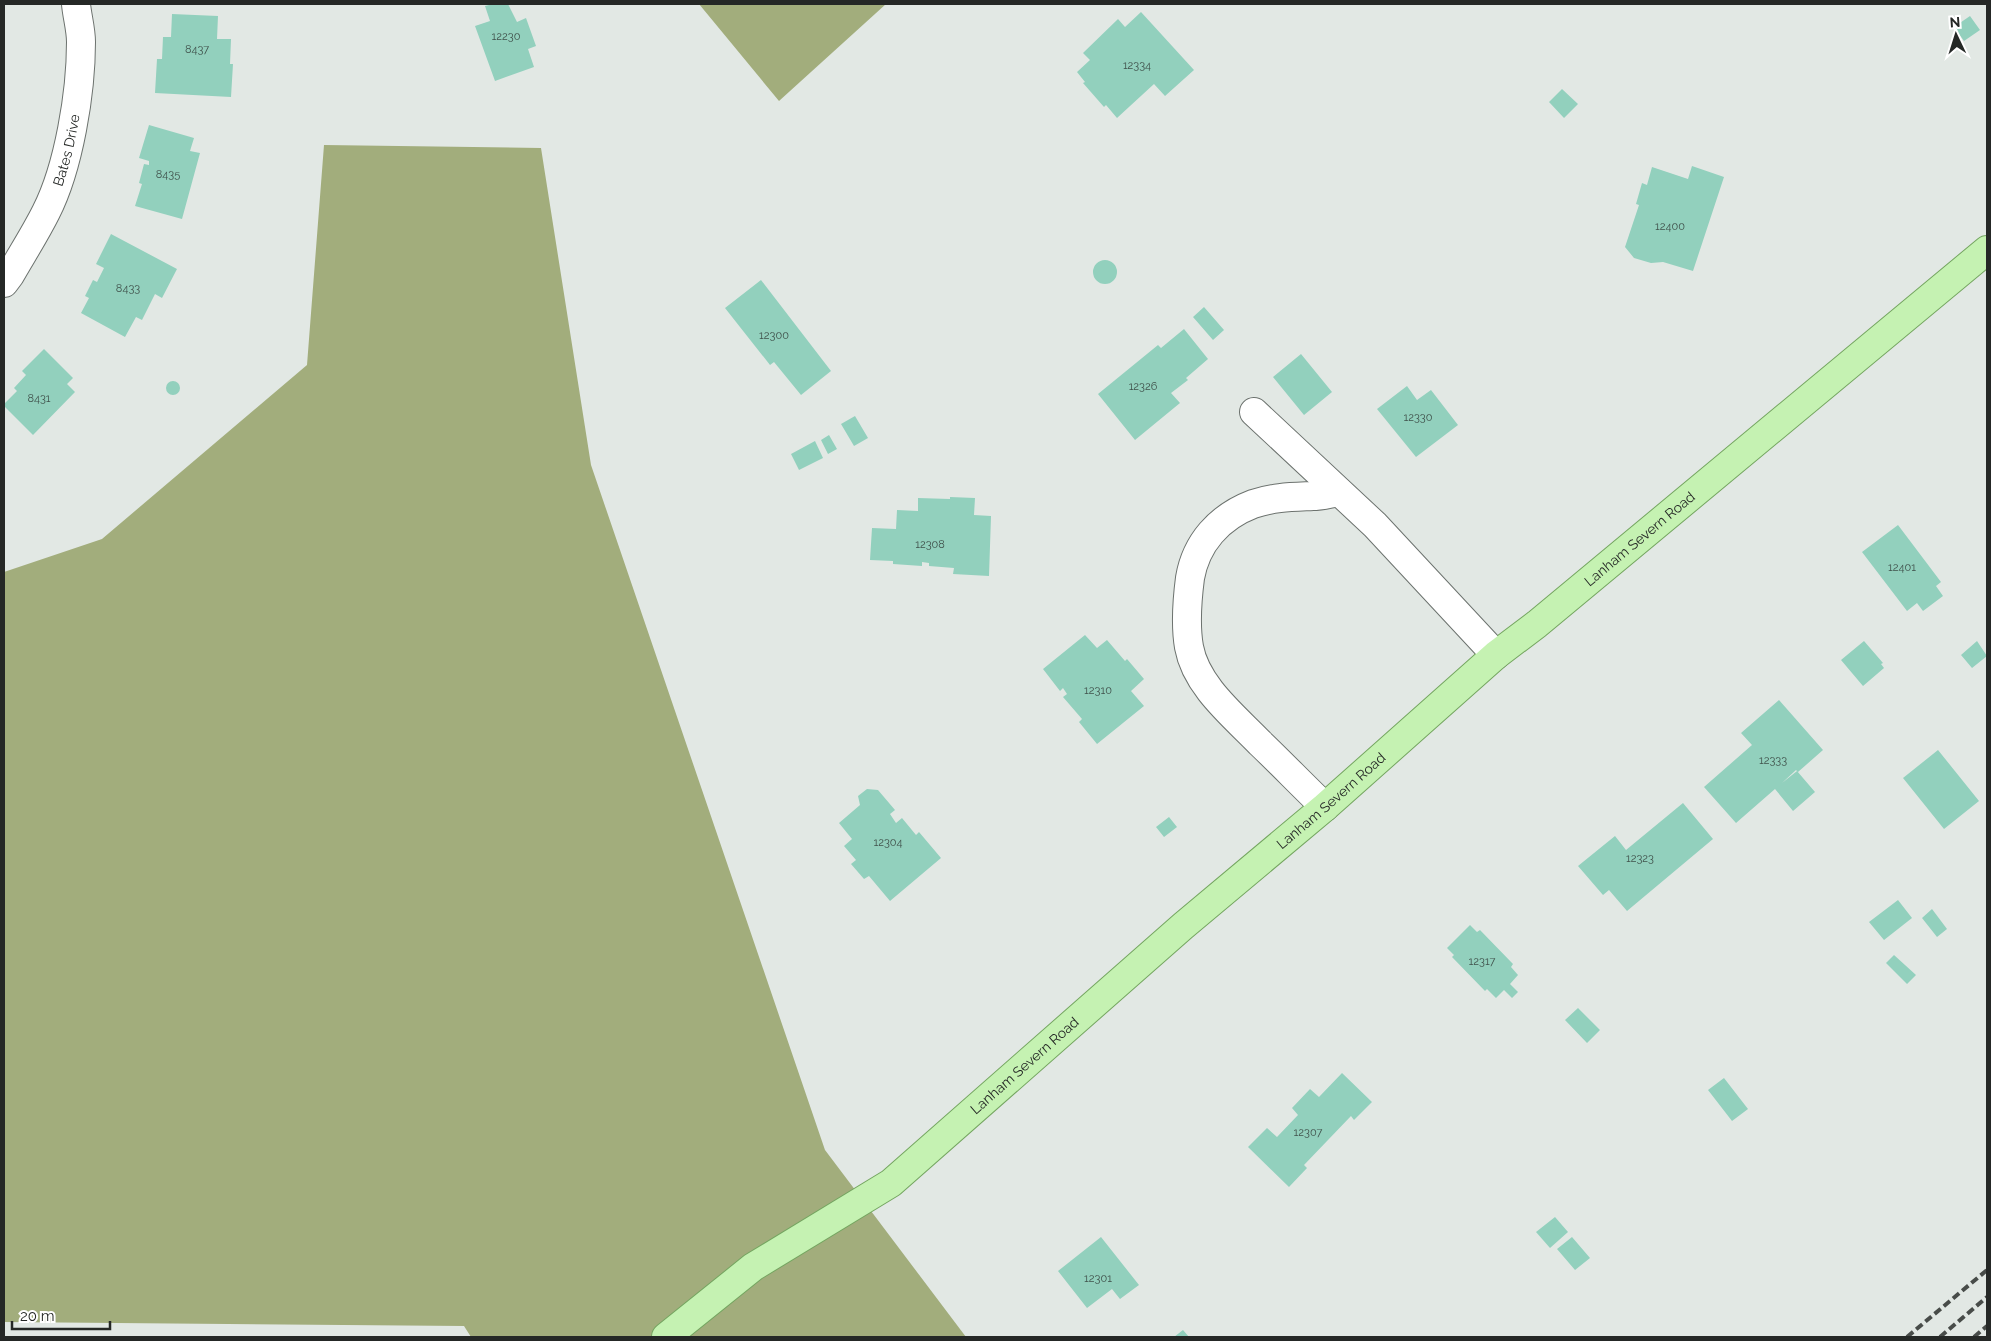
<svg xmlns="http://www.w3.org/2000/svg" width="1991" height="1341" font-family="Raleway,sans-serif">
	<rect width="100%" height="100%" fill="#e2e8e4"/>
	<path fill="#a2ad7c" d="M 699,4 L 886,4 L 779,101 Z
		M 324,145 L 541,148 L 591,465 L 825,1150 L 966,1337 L 471,1337 L 464,1326 L 4,1322 L 4,572 L 102,539 L 307,365 Z"/>
	<path fill="#92d0bd" d="M 493,4 L 508,4 L 517,22 L 526,18 L 536,46 L 528,49 L 534,67 L 495,81 L 475,26 L 490,21 L 485,6 Z
		M 1141,12 L 1194,70 L 1165,96 L 1154,84 L 1117,118 L 1106,105 L 1104,107 L 1083,83 L 1085,82 L 1077,72 L 1090,60 L 1083,53 L 1118,19 L 1125,27 Z
		M 172,14 L 218,16 L 217,39 L 231,39 L 230,64 L 233,64 L 231,97 L 155,93 L 157,59 L 162,59 L 163,37 L 171,37 Z
		M 1970,16 L 1980,30 L 1964,41 L 1954,27 Z
		M 1562,89 L 1578,104 L 1564,118 L 1549,102 Z
		M 149,125 L 194,138 L 190,151 L 200,153 L 182,219 L 135,206 L 142,184 L 139,183 L 144,164 L 149,165 L 149,161 L 139,158 Z
		M 1692,166 L 1724,177 L 1693,271 L 1663,262 L 1651,263 L 1634,258 L 1625,247 L 1639,205 L 1636,204 L 1642,183 L 1647,185 L 1652,167 L 1688,179 Z
		M 111,234 L 177,269 L 162,298 L 155,294 L 142,320 L 136,317 L 125,337 L 81,313 L 89,298 L 85,296 L 93,280 L 97,282 L 104,268 L 96,264 Z
		M1093 272a12 12 0 1 1 24 0a12 12 0 1 1-24 0Z
		M 761,280 L 831,371 L 801,395 L 774,362 L 770,365 L 725,308 Z
		M 1204,307 L 1224,330 L 1213,340 L 1193,317 Z
		M 1184,329 L 1208,359 L 1186,378 L 1188,380 L 1171,393 L 1180,403 L 1135,440 L 1098,394 L 1158,345 L 1161,348 Z
		M 44,349 L 73,378 L 67,384 L 75,392 L 33,435 L 4,406 L 4,404 L 17,391 L 14,388 L 26,375 L 22,371 Z
		M 1301,354 L 1332,392 L 1304,415 L 1273,377 Z
		M166 388a7 7 0 1 1 14 0a7 7 0 1 1-14 0Z
		M 1407,386 L 1417,400 L 1431,390 L 1458,425 L 1416,457 L 1377,409 Z
		M 855,416 L 868,438 L 854,446 L 841,424 Z
		M 829,435 L 837,449 L 828,454 L 821,440 Z
		M 815,441 L 823,458 L 799,470 L 791,454 Z
		M 950,497 L 975,498 L 974,515 L 991,516 L 989,576 L 953,574 L 954,568 L 929,566 L 929,563 L 922,562 L 922,566 L 893,564 L 893,561 L 870,560 L 872,528 L 896,529 L 897,510 L 918,511 L 918,498 L 950,499 Z
		M 1898,525 L 1941,582 L 1936,586 L 1943,596 L 1923,611 L 1917,603 L 1907,611 L 1862,552 Z
		M 1085,635 L 1097,648 L 1107,640 L 1125,661 L 1127,659 L 1144,679 L 1131,691 L 1144,706 L 1097,744 L 1079,722 L 1082,719 L 1063,697 L 1067,694 L 1063,688 L 1060,691 L 1043,669 Z
		M 1864,641 L 1883,663 L 1881,664 L 1884,668 L 1863,686 L 1841,660 Z
		M 1977,641 L 1987,656 L 1972,668 L 1961,655 Z
		M 1779,700 L 1823,750 L 1798,772 L 1795,769 L 1796,770 L 1782,783 L 1797,771 L 1815,792 L 1793,811 L 1775,789 L 1736,823 L 1704,787 L 1752,745 L 1741,733 Z
		M 1938,750 L 1979,801 L 1944,829 L 1903,778 Z
		M 867,789 L 878,790 L 895,810 L 890,814 L 896,823 L 902,818 L 916,835 L 919,832 L 941,858 L 890,901 L 869,876 L 864,879 L 851,864 L 856,860 L 844,846 L 852,839 L 839,823 L 860,805 L 858,796 Z
		M 1683,803 L 1713,839 L 1627,911 L 1609,890 L 1603,895 L 1578,866 L 1615,836 L 1626,850 Z
		M 1169,817 L 1177,827 L 1164,837 L 1156,827 Z
		M 1898,900 L 1912,918 L 1884,940 L 1869,922 Z
		M 1932,909 L 1947,929 L 1937,937 L 1922,918 Z
		M 1470,925 L 1477,932 L 1480,930 L 1513,964 L 1511,967 L 1518,975 L 1510,984 L 1518,992 L 1512,998 L 1504,990 L 1496,998 L 1487,989 L 1485,991 L 1452,957 L 1454,955 L 1447,948 Z
		M 1894,955 L 1916,975 L 1907,984 L 1886,963 Z
		M 1578,1008 L 1600,1030 L 1587,1043 L 1565,1020 Z
		M 1342,1073 L 1372,1102 L 1354,1120 L 1351,1116 L 1304,1165 L 1307,1168 L 1289,1187 L 1248,1147 L 1267,1128 L 1277,1137 L 1298,1115 L 1292,1108 L 1310,1089 L 1319,1097 Z
		M 1724,1078 L 1748,1109 L 1732,1121 L 1708,1090 Z
		M 1555,1217 L 1568,1232 L 1550,1248 L 1536,1232 Z
		M 1101,1237 L 1139,1285 L 1120,1299 L 1112,1289 L 1087,1308 L 1058,1271 Z
		M 1572,1237 L 1590,1258 L 1575,1270 L 1557,1249 Z
		M 1183,1330 L 1189,1337 L 1174,1337 Z"/>
	<g fill="none" stroke-linecap="round" stroke-linejoin="round">
		<defs>
			<g id="minor">
				<path id="s1" d="M 4,283 L 10,275 C 22,254 35,234 46,212 C 69,167 81,92 81,42 C 81,29 77,16 76,4"/>
				<path d="M 1254,412 L 1375,525 L 1496,655"/>
				<path d="M 1325,807 C 1303,786 1282,764 1260,743 C 1234,716 1196,686 1189,647 C 1185,624 1187,601 1190,578 C 1196,543 1219,517 1253,504 C 1274,497 1292,497 1313,496 C 1322,496 1331,493 1339,492"/>
			</g>
			<g id="major">
				<path id="s2" d="M 666,1337 L 753,1267 L 891,1183 L 1183,926 L 1325,807 L 1496,655 L 1537,624 L 1987,250"/>
			</g>
		</defs>
		<use href="#minor" stroke="#6c726e" stroke-width="30"/>
		<use href="#major" stroke="#74a560" stroke-width="30"/>
		<use href="#minor" stroke="#fff" stroke-width="28"/>
		<use href="#major" stroke="#c5f2b2" stroke-width="28"/>
		<path stroke="#484c49" stroke-width="4" stroke-dasharray="8 4" stroke-linecap="butt" d="M 1907,1337 L 1987,1270
			M 1940,1337 L 1987,1297
			M 1974,1337 L 1987,1326"/>
	</g>
	<g text-anchor="middle" dominant-baseline="central" stroke-width="4.5" stroke-linejoin="round" paint-order="stroke">
		<g font-size="11" fill="#40524c">
			<text x="506" y="36">12230</text>
			<text x="197" y="49">8437</text>
			<text x="1137" y="65">12334</text>
			<text x="168" y="174">8435</text>
			<text x="1670" y="226">12400</text>
			<text x="128" y="288">8433</text>
			<text x="774" y="335">12300</text>
			<text x="1143" y="386">12326</text>
			<text x="39" y="398">8431</text>
			<text x="1418" y="417">12330</text>
			<text x="930" y="544">12308</text>
			<text x="1902" y="567">12401</text>
			<text x="1098" y="690">12310</text>
			<text x="1773" y="760">12333</text>
			<text x="888" y="842">12304</text>
			<text x="1640" y="858">12323</text>
			<text x="1482" y="961">12317</text>
			<text x="1308" y="1132">12307</text>
			<text x="1098" y="1278">12301</text>
		</g>
		<g font-size="14" fill="#252826" stroke="#fff">
			<text stroke="none"><textPath href="#s1" startOffset="148">Bates Drive</textPath></text>
			<text stroke="none"><textPath href="#s2" startOffset="1261">Lanham Severn Road</textPath></text>
			<text stroke="none"><textPath href="#s2" startOffset="856">Lanham Severn Road</textPath></text>
			<text stroke="none"><textPath href="#s2" startOffset="451">Lanham Severn Road</textPath></text>
		</g>
	</g>
	<rect width="1991" height="1341" fill="none" stroke="#252826" stroke-width="10"/>
	<g transform="translate(1956 35) rotate(356)" stroke="#ffffff" stroke-width="4" paint-order="stroke">
	<path d="M0-4L9 19L0 12L-9 19Z" fill="#252826"/>
	<text y="-8" font-size="14" font-weight="bold" text-anchor="middle" fill="#252826">N</text>
	</g>
	<path d="M12 1321v8h98v-8" fill="none" stroke="#252826" stroke-width="2.5"/>
	<text x="20" y="1321" font-size="15" fill="#252826" stroke="#ffffff" stroke-width="4" paint-order="stroke">20 m</text>
</svg>
